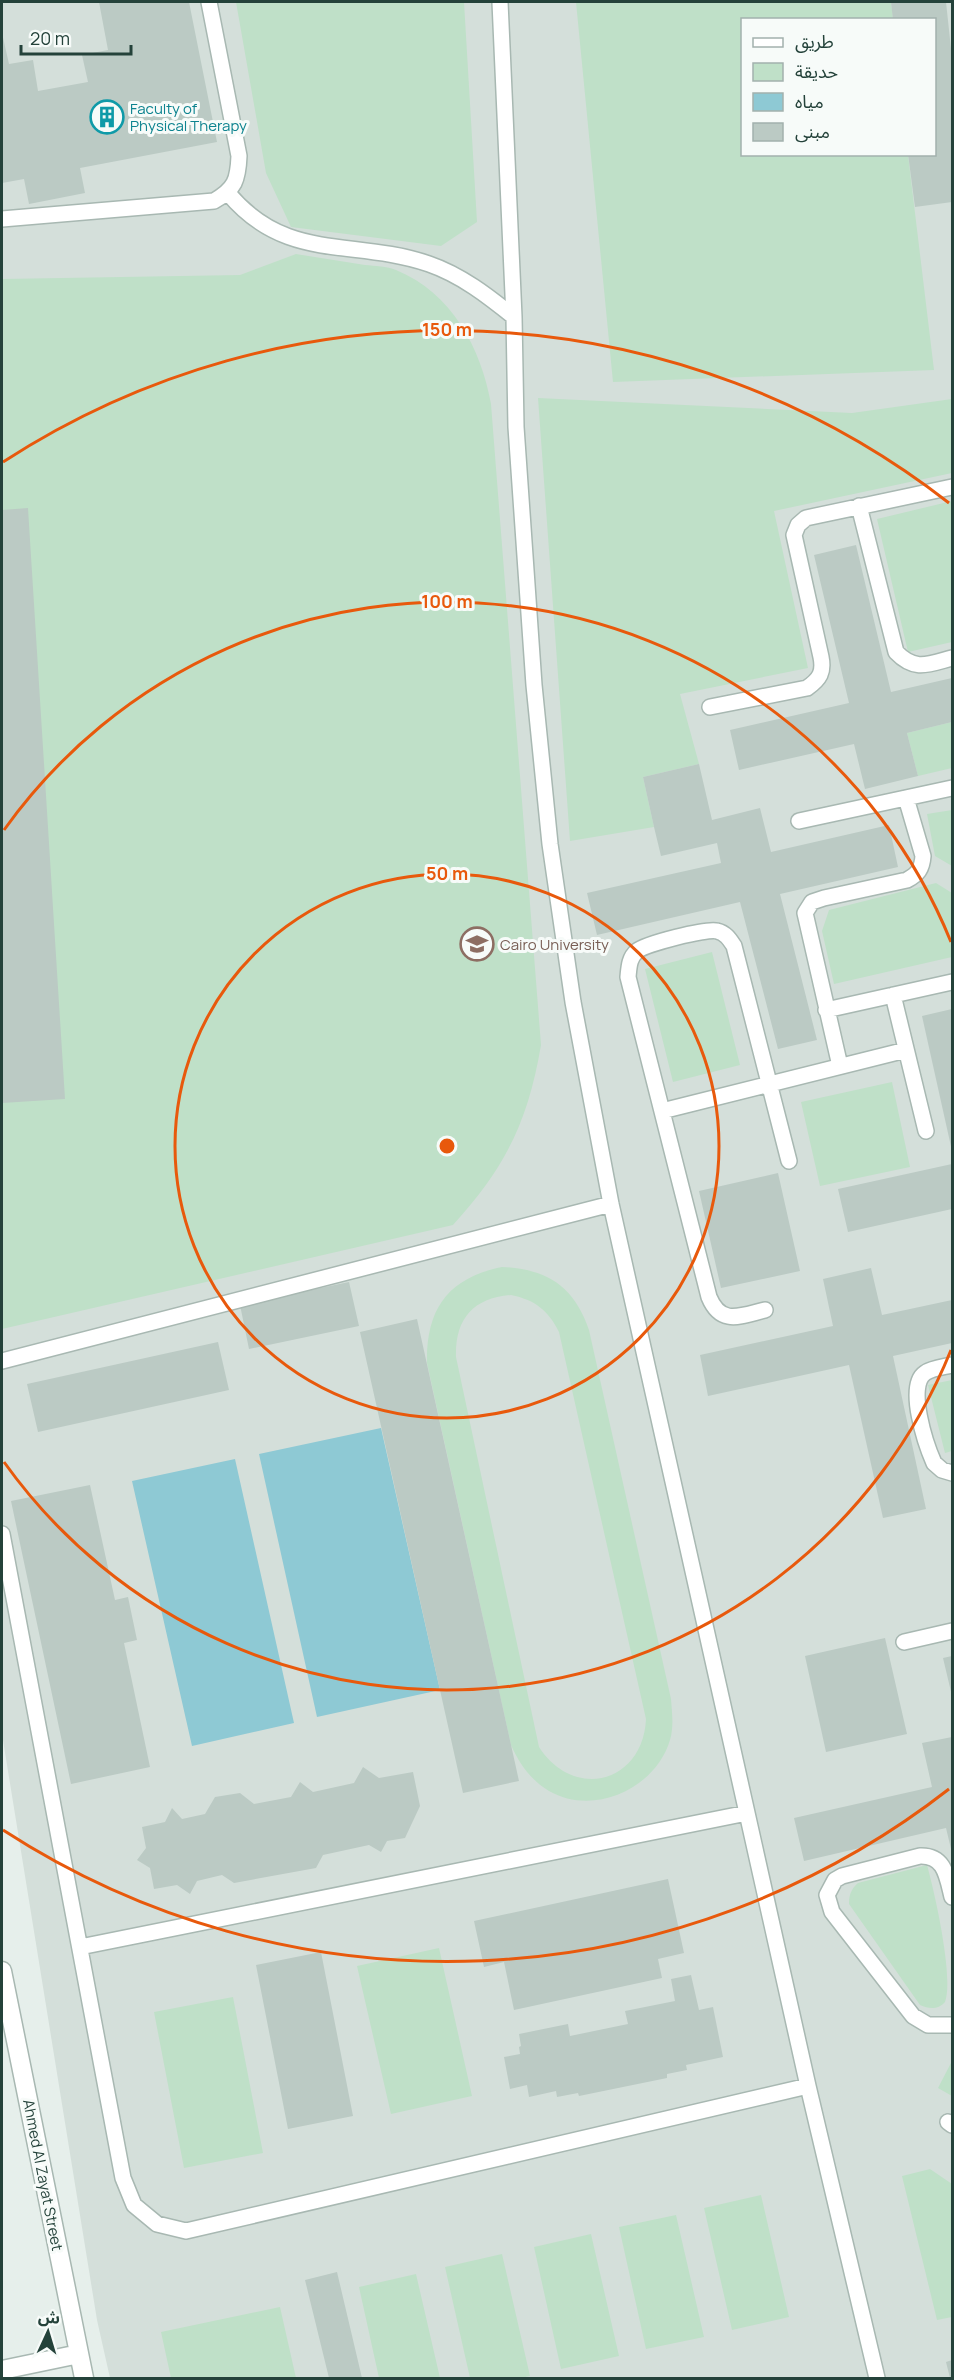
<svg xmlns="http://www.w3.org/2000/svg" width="954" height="2380" font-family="Manrope,'Noto Sans Arabic',sans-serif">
	<rect width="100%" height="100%" fill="#e6efeb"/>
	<path fill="#d4dfda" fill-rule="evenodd" d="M 2,2 L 952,2 L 952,2378 L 110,2378 L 97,2320 L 2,1734 ZM 742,20 L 934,20 L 934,154 L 742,154 Z"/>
	<path fill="#bfe0c8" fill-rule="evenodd" d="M 236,2 L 464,2 L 477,222 L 441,246 L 291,227 L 266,173 Z
		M 576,2 L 891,2 L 893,19 L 742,20 L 742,154 L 908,155 L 934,370 L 613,382 Z
		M 296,254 C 319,258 342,261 365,265 C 375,266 387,266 396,270 C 452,293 481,348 491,404 L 541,1045 C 528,1122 505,1168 453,1225 L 2,1329 L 2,279 L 240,275 Z
		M 538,398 L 852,413 L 952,399 L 952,473 L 774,511 L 808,668 L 680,694 L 699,764 L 643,777 L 654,827 L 570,841 Z
		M 952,501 L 952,642 L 908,652 L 877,519 Z
		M 952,722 L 952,768 L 918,776 L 907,733 Z
		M 952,810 L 952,866 L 935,856 L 927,814 Z
		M 936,883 L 952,893 L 952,957 L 834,984 L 822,931 L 829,910 Z
		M 712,952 L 740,1065 L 673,1082 L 645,969 Z
		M 892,1082 L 910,1167 L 820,1186 L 801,1102 Z
		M 502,1267 C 547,1269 574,1286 589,1330 L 671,1699 C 672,1713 674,1726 670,1740 C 656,1788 594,1817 549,1791 C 531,1780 520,1765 511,1745 L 427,1363 C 426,1309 448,1278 502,1267 ZM 511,1295 C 535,1300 548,1310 559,1332 L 646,1719 C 643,1783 574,1801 539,1747 L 456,1357 C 455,1319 473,1298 511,1295 Z
		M 952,1380 L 952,1451 L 945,1453 L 928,1385 Z
		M 927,1865 C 935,1894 954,1978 945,2002 C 938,2010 929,2009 920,2005 L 849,1904 C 849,1895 851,1889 858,1883 Z
		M 439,1948 L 472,2096 L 391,2114 L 357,1966 Z
		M 233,1997 L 263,2153 L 184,2168 L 154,2012 Z
		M 952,2061 L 952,2096 L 938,2088 Z
		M 930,2169 L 952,2184 L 952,2317 L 937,2320 L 902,2176 Z
		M 761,2195 L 789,2317 L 732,2330 L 704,2208 Z
		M 676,2215 L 704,2337 L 646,2349 L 619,2227 Z
		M 591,2234 L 619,2356 L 561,2369 L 534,2247 Z
		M 502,2254 L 530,2376 L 521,2378 L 470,2378 L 445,2267 Z
		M 416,2274 L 440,2378 L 379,2378 L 359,2287 Z
		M 280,2307 L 296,2378 L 171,2378 L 161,2332 Z"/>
	<path fill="#8ec9d4" d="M 381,1428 L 440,1690 L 317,1717 L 259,1454 Z
		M 235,1459 L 294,1723 L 192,1746 L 132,1481 Z"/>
	<path fill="#bbcac4" d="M 99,2 L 189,2 L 217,142 L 80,168 L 85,193 L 29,204 L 24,179 L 2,183 L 2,33 L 9,64 L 33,60 L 38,91 L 88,82 L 82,55 L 108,50 Z
		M 891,2 L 946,2 L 952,58 L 952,202 L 915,207 L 908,154 L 934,154 L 934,20 L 893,20 Z
		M 28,508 L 65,1099 L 2,1103 L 2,510 Z
		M 856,545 L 891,692 L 952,678 L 952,722 L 907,733 L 918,776 L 865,789 L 854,744 L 739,770 L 730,730 L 849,703 L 814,555 Z
		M 699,764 L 712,820 L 760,808 L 771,852 L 889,825 L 898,867 L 780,894 L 817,1040 L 778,1049 L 740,902 L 597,935 L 587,893 L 721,863 L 717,843 L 661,856 L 654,827 L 643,777 Z
		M 952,1009 L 952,1151 L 922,1016 Z
		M 952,1164 L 952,1209 L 848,1232 L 838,1189 Z
		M 778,1173 L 800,1271 L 721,1288 L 699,1191 Z
		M 871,1268 L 882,1315 L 952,1300 L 952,1343 L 893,1356 L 926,1509 L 883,1518 L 849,1365 L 708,1396 L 700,1355 L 833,1326 L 823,1279 Z
		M 349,1282 L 359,1326 L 249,1349 L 240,1305 Z
		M 417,1319 L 519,1781 L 463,1793 L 360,1332 Z
		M 218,1342 L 229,1390 L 38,1432 L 27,1384 Z
		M 90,1485 L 115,1600 L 128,1597 L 137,1640 L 124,1643 L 150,1767 L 71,1784 L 11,1501 Z
		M 885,1638 L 907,1734 L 826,1752 L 805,1656 Z
		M 952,1656 L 952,1696 L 943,1658 Z
		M 952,1737 L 952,1853 L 946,1828 L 804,1861 L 794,1818 L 932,1787 L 922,1743 Z
		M 363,1767 L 379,1778 L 413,1772 L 420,1806 L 405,1838 L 387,1841 L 381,1852 L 369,1845 L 323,1855 L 316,1868 L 234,1883 L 222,1875 L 197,1881 L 190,1894 L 177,1885 L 154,1889 L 150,1868 L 137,1860 L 146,1848 L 142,1827 L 165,1822 L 172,1808 L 182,1819 L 205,1814 L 215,1797 L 240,1793 L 254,1804 L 291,1797 L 300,1782 L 313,1792 L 354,1783 Z
		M 668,1879 L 684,1953 L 658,1959 L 662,1978 L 514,2010 L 504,1962 L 484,1967 L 474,1921 Z
		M 321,1952 L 353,2116 L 288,2129 L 256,1965 Z
		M 691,1975 L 699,2010 L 713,2007 L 723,2057 L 686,2065 L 687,2070 L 667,2074 L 667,2078 L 579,2096 L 578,2093 L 557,2097 L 556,2091 L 529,2097 L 527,2085 L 510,2089 L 504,2057 L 520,2054 L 519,2047 L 521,2046 L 519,2034 L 568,2024 L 570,2036 L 628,2024 L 625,2011 L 675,2001 L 671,1979 Z
		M 337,2272 L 362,2378 L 329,2378 L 305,2280 Z
		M 952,2360 L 952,2378 L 950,2378 L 946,2362 Z"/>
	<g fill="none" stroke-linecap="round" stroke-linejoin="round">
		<defs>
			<path id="lane" d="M 500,2 L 514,317 L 516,427 L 534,685 L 550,844 L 573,1002 L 611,1204 L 808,2086 L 877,2378
				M 228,193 C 286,263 353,238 429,264 C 461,275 488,296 514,317
				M 2,219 L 214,201 C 235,189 238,180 239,156 L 209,2
				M 859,506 L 896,652 C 915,672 929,664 952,658
				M 710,707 L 807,688 C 820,679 824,672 821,657 L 794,535 L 798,525 L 806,518 L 952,487
				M 799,821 L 952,788
				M 893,995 L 926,1131
				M 826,1010 L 952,982
				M 840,1066 L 805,913 L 812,902 L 824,898 L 907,880 C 918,874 922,869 923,856 L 906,798
				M 662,1111 L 906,1050
				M 765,1310 C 740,1316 721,1326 709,1297 L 628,977 C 629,967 629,958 637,951 C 645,944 707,928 717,931 C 726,933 730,940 734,946 L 789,1161
				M 2,1361 L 611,1204
				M 952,1365 C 944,1367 932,1368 925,1373 C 906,1386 926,1445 934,1463 L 942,1470 L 952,1473
				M 2,1534 L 123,2178 L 134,2205 L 157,2224 L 186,2231 L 808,2086
				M 904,1642 L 952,1631
				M 952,1897 C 947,1877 945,1855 920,1856 L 842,1876 L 835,1880 L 827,1895 L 832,1912 L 913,2016 L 928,2025 L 952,2025
				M 80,1947 L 747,1813
				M 948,2122 L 952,2125"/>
			<path id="street" d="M 2,1971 L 84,2378
				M 2,2370 L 79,2354"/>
		</defs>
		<use href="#lane" stroke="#a8b8b2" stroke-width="18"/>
		<use href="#street" stroke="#a8b8b2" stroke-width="21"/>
		<use href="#lane" stroke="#fff" stroke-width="15"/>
		<use href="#street" stroke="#fff" stroke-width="18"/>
	</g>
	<g fill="none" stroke="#e8590c" stroke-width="3">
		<circle cx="447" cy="1146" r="272"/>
		<path d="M951 1350A544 544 0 0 1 4 1462M4 830A544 544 0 0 1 951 942"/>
		<path d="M949 1789A816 816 0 0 1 3 1830M3 462A816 816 0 0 1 949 503"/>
	</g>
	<defs>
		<symbol id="building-ring" viewBox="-11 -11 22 22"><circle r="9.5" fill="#f7fbf9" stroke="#0f9aa8" stroke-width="1.5"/><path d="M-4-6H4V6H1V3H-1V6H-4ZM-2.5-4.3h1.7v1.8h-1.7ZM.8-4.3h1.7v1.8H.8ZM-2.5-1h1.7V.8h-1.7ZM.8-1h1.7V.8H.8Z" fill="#0f9aa8"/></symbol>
		<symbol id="university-ring" viewBox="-11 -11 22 22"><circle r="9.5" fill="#f7fbf9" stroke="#8d6e63" stroke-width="1.5"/><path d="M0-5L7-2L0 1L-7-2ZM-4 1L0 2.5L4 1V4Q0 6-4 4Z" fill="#8d6e63"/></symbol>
	</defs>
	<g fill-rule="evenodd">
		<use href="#building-ring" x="88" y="98" width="38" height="38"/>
		<use href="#university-ring" x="458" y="925" width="38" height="38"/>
	</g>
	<g text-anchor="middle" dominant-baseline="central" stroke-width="6" stroke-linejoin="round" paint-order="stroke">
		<g font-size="15" fill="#0d838f" stroke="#f7fbf9" text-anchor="start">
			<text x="130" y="108">Faculty of<tspan x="130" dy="17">Physical Therapy</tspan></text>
		</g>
		<g font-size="15" fill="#785e54" stroke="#f7fbf9" text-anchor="start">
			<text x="500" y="944">Cairo University</text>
		</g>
		<g font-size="15" fill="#24423a" stroke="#f7fbf9">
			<text transform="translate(43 2175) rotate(79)">Ahmed Al Zayat Street</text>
		</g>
	</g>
	<circle cx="447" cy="1146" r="9" fill="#e8590c" stroke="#f7fbf9" stroke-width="3"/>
	<g font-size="18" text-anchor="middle" font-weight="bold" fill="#e8590c" stroke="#f7fbf9" stroke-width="6" stroke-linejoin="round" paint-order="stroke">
		<text x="447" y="336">150 m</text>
		<text x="447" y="608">100 m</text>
		<text x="447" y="880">50 m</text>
	</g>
	<rect width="954" height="2380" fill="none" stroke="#24423a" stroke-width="6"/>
	<rect x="741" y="18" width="195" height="138" fill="#f7fbf9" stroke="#a3b1ad" stroke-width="1.5"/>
	<rect x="753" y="38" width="30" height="9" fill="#ffffff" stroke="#a3b1ad" stroke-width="1.5"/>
	<text x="795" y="48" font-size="18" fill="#24423a">طريق</text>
	<rect x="753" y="63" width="30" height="18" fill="#bfe0c8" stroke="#a3b1ad" stroke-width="1.5"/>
	<text x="795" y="78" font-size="18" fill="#24423a">حديقة</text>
	<rect x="753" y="93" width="30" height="18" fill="#8ec9d4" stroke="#a3b1ad" stroke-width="1.5"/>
	<text x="795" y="108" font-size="18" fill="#24423a">مياه</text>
	<rect x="753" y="123" width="30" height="18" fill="#bbcac4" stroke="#a3b1ad" stroke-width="1.5"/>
	<text x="795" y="138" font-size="18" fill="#24423a">مبنى</text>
	<g transform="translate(48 2332) rotate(4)" stroke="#f7fbf9" stroke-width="4.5" paint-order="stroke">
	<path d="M0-4.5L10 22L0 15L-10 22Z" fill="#24423a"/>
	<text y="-9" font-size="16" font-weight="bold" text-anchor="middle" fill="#24423a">ش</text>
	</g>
	<path d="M21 45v9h110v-9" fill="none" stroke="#24423a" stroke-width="3"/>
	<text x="30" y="45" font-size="18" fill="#24423a" stroke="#f7fbf9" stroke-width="4.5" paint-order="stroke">20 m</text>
</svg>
